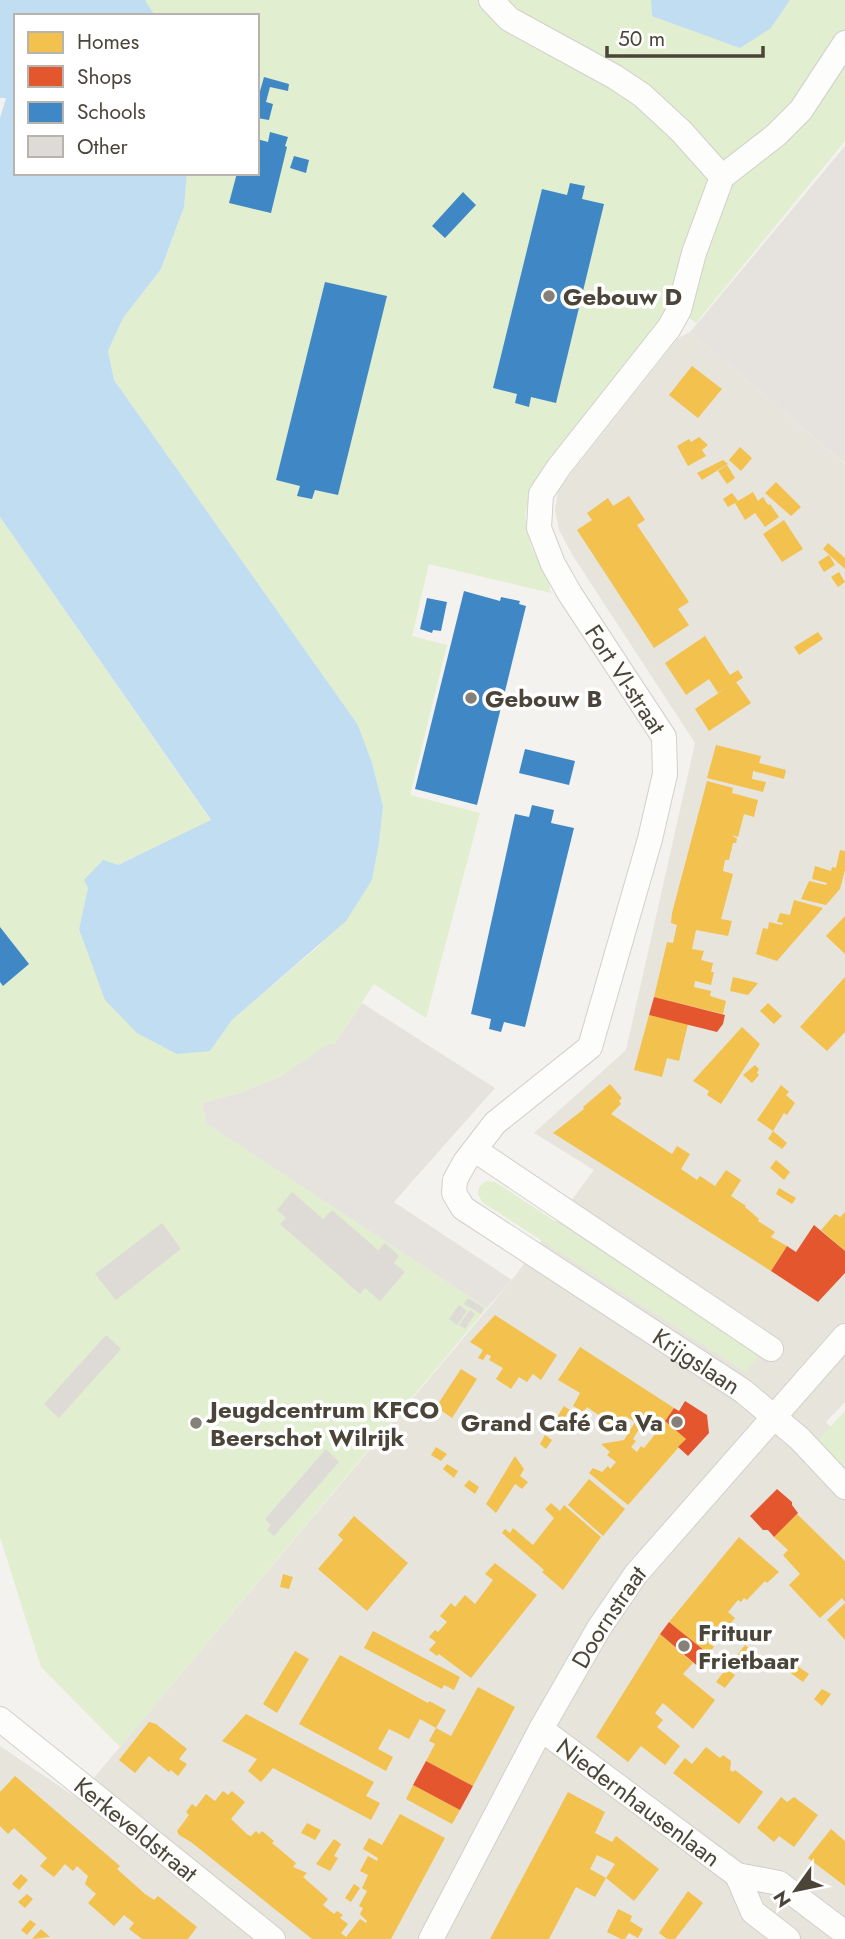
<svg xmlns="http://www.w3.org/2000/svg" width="845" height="1939" font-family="Jost,sans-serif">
	<rect width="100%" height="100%" fill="#f4f2ee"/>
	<path fill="#e7e4dc" d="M 690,332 L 845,464 L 845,1402 L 826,1422 L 845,1442 L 845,1939 L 0,1939 L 0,1746 L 77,1798 L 512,1280 L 594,1170 L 534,1133 L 626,1050 L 695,743 L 573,556 L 559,530 L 555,510 L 558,491 L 572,472 L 678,338 Z"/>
	<path fill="#e1eecf" d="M 145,0 L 651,0 L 653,16 L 771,28 L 790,0 L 845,0 L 845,141 L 696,323 L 679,310 L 629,362 L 550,458 L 531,487 L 525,516 L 531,547 L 547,575 L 551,593 L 429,564 L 412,636 L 447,645 L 410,795 L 480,813 L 426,1018 L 374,984 L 334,1045 L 280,1077 L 236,1094 L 202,1103 L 207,1124 L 487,1308 L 120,1747 L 41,1667 L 0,1537 L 0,517 L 211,821 L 117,865 L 88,888 L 79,929 L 210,1051 L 232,1020 L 320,945 L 372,880 L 379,843 L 383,806 L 372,763 L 358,725 L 114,380 L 108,351 L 123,318 L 161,269 L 184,207 L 187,173 L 257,173 L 257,16 L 155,16 Z
		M 486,1181 L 495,1182 L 760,1355 L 745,1372 L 482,1202 L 478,1194 L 479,1187 Z
		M 845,1411 L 845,1468 L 818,1440 Z"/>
	<path fill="#e6e3df" d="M 845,146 L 845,462 L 844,463 L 690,332 Z
		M 362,1003 L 495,1088 L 394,1202 L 512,1280 L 487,1308 L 207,1124 L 202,1103 L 236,1094 L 280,1077 L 330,1043 L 334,1045 Z"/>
	<path fill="#c0ddf1" d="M 0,0 L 145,0 L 155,16 L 16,16 L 16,173 L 187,173 L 184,207 L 161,269 L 123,318 L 108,351 L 114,380 L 358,725 L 372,763 L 383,806 L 379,843 L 372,880 L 346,921 L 232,1020 L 210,1051 L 177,1054 L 137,1033 L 105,1000 L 79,929 L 88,888 L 84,880 L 103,860 L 118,865 L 211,820 L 0,517 L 0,118 L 6,98 L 0,98 Z
		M 651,0 L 790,0 L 771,28 L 740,48 L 652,16 Z"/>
	<path fill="#f2c14e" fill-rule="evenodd" d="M 692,366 L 722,389 L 698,418 L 669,395 Z
		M 699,437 L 708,445 L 702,450 L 706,456 L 688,466 L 677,446 L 689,439 L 691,442 Z
		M 740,447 L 752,458 L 741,471 L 729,460 Z
		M 723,460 L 728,464 L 702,480 L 697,473 Z
		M 727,465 L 735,478 L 727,484 L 718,471 Z
		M 776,482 L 801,507 L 791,516 L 765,493 Z
		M 753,492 L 758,501 L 763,497 L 768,505 L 770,504 L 779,517 L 765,527 L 755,513 L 745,520 L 735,503 L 728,507 L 723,499 L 732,493 L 738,501 Z
		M 629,496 L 645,520 L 637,525 L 689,602 L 678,609 L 689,625 L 654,648 L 577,530 L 592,520 L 587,513 L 608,498 L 613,506 Z
		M 784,520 L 803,549 L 782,562 L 763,534 Z
		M 828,543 L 845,558 L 845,569 L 823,549 Z
		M 829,555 L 835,565 L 824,572 L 818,562 Z
		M 839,572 L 845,582 L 838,587 L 831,577 Z
		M 818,632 L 823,639 L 799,655 L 794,647 Z
		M 705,636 L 730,675 L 738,670 L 743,678 L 736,682 L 751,703 L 709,731 L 695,709 L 729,686 L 718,693 L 709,679 L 686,695 L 665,663 Z
		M 716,745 L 761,756 L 759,763 L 786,770 L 784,779 L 753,771 L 752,779 L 766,782 L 763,792 L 707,778 Z
		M 707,781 L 733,788 L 732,793 L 758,800 L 754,817 L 744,814 L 738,837 L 732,835 L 737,839 L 736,843 L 733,843 L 729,860 L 725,860 L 723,871 L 733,874 L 721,919 L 732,921 L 728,936 L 696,930 L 692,949 L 704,951 L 701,960 L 713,963 L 711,972 L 714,972 L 711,985 L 695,981 L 694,987 L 711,991 L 710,996 L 726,1001 L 723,1014 L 654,997 L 667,942 L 673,943 L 677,925 L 671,923 L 672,913 Z
		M 840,850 L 845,851 L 845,870 L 840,889 L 826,905 L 801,899 L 809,881 L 826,885 L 827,883 L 812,879 L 815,866 L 831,871 L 832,867 L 836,868 Z
		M 794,900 L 823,908 L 777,961 L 756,954 L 763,928 L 768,929 L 769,922 L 782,925 L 783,923 L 777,922 L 780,913 L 790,915 Z
		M 845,916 L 845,954 L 826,936 Z
		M 733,977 L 758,983 L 748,995 L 730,991 Z
		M 845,977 L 845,1032 L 827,1051 L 800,1027 Z
		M 768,1003 L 782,1016 L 774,1024 L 760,1011 Z
		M 649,1015 L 688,1024 L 679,1061 L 667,1058 L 662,1077 L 634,1070 Z
		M 742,1027 L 760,1044 L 721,1104 L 707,1095 L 709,1091 L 693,1081 Z
		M 755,1065 L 759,1069 L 757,1073 L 759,1075 L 752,1083 L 743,1075 Z
		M 610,1084 L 622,1098 L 619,1101 L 621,1104 L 611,1114 L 672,1154 L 677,1146 L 690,1154 L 681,1169 L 697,1180 L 700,1176 L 715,1186 L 726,1170 L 741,1180 L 731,1196 L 746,1206 L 745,1207 L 759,1219 L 758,1221 L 775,1232 L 771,1237 L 787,1246 L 771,1271 L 553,1133 L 584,1109 L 583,1107 Z
		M 781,1085 L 789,1092 L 786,1095 L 795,1103 L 787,1115 L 784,1113 L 773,1131 L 757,1120 Z
		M 773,1131 L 787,1143 L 782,1149 L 768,1139 Z
		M 776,1160 L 790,1172 L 784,1180 L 770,1168 Z
		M 779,1188 L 796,1198 L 792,1204 L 776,1194 Z
		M 845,1212 L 845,1251 L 821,1230 L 835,1214 L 840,1217 Z
		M 495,1315 L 557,1355 L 541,1380 L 533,1374 L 527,1382 L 519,1377 L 511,1389 L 496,1379 L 503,1368 L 489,1360 L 491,1356 L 487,1354 L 483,1360 L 478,1358 L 483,1350 L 470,1342 Z
		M 580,1347 L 674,1408 L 665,1421 L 686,1439 L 628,1505 L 589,1473 L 593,1468 L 602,1472 L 608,1466 L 610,1469 L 616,1462 L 607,1455 L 610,1452 L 601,1444 L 624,1440 L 635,1422 L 625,1416 L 615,1433 L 607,1424 L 603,1429 L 599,1425 L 604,1418 L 594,1412 L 587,1407 L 584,1412 L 573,1406 L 580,1393 L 558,1380 ZM 646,1417 L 661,1427 L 644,1448 L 641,1446 L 637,1452 L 631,1447 L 636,1441 L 633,1439 Z
		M 461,1369 L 477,1379 L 452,1418 L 436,1407 Z
		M 564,1406 L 570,1410 L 558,1428 L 552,1425 Z
		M 545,1435 L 552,1440 L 546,1449 L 540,1444 Z
		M 436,1447 L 447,1454 L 441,1461 L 431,1455 Z
		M 515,1456 L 524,1469 L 520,1476 L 528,1482 L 522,1489 L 515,1484 L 496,1513 L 486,1504 Z
		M 447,1464 L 458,1471 L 454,1478 L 443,1469 Z
		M 589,1479 L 625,1509 L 603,1536 L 568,1505 Z
		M 469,1480 L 479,1487 L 475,1494 L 464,1486 Z
		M 551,1503 L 560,1511 L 564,1505 L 601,1537 L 563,1590 L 542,1572 L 544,1570 L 502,1533 L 505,1529 L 510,1533 L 513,1528 L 533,1545 L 554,1518 L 545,1509 Z
		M 797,1514 L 845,1561 L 845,1602 L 842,1598 L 820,1618 L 789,1585 L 800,1574 L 783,1555 L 788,1550 L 774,1537 Z
		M 354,1516 L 408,1563 L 367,1611 L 318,1569 L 343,1540 L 338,1535 Z
		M 739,1537 L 779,1572 L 767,1583 L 765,1581 L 747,1600 L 744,1598 L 741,1602 L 738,1600 L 728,1612 L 735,1618 L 726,1629 L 721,1625 L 707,1641 L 714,1647 L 708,1654 L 669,1622 Z
		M 495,1563 L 537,1595 L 471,1678 L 439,1654 L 437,1656 L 429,1650 L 436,1642 L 429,1637 L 435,1630 L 438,1632 L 447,1622 L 440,1616 L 451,1603 L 455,1607 L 465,1595 L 475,1604 L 493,1580 L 485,1574 Z
		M 283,1574 L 293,1577 L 289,1589 L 280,1587 Z
		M 845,1603 L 845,1640 L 827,1620 Z
		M 373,1631 L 460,1677 L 454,1690 L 444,1685 L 442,1689 L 364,1648 Z
		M 660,1634 L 693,1663 L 683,1674 L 715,1700 L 693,1729 L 663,1703 L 655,1713 L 663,1720 L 657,1727 L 680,1746 L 665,1765 L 641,1746 L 628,1762 L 596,1737 Z
		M 745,1645 L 753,1651 L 743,1664 L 735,1658 Z
		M 295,1651 L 309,1659 L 277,1713 L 263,1704 Z
		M 340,1655 L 428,1703 L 429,1701 L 446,1710 L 436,1728 L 420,1719 L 409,1739 L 389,1729 L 378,1749 L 393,1757 L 386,1771 L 299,1724 Z
		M 793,1663 L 809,1674 L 803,1682 L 788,1671 Z
		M 726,1669 L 735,1675 L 725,1688 L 716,1682 Z
		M 478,1687 L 515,1707 L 473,1786 L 426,1761 L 435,1744 L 429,1741 L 436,1728 L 451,1736 Z
		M 822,1689 L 831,1694 L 822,1706 L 814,1699 Z
		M 246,1714 L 374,1782 L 366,1796 L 380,1803 L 371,1820 L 273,1768 L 261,1782 L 248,1771 L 257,1759 L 222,1741 Z
		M 149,1722 L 156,1724 L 187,1749 L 179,1759 L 187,1764 L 178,1776 L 171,1770 L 169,1772 L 149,1756 L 135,1773 L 119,1760 Z
		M 706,1747 L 720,1758 L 723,1755 L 731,1761 L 730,1770 L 733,1772 L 735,1770 L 763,1792 L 739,1824 L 673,1773 L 685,1758 L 692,1764 Z
		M 15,1776 L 120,1866 L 117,1869 L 145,1894 L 154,1900 L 158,1896 L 197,1927 L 188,1939 L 142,1939 L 129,1929 L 134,1923 L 124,1915 L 114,1926 L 88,1903 L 96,1894 L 85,1884 L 88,1876 L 77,1866 L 73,1871 L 65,1864 L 54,1877 L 40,1866 L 47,1858 L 14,1828 L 8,1834 L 0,1826 L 0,1792 Z
		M 413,1785 L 460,1810 L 452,1824 L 406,1799 Z
		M 223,1791 L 228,1795 L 232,1791 L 245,1802 L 231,1819 L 248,1835 L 251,1836 L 256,1831 L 259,1834 L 262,1831 L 274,1841 L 272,1843 L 296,1863 L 293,1867 L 307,1873 L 303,1877 L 328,1899 L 323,1905 L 334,1914 L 337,1911 L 343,1915 L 340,1918 L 348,1924 L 341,1933 L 346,1937 L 360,1919 L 366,1923 L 367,1921 L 360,1914 L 363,1908 L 359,1906 L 367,1891 L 362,1888 L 368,1875 L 360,1871 L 368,1856 L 377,1861 L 378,1858 L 363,1849 L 369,1838 L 382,1845 L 400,1814 L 445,1838 L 391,1939 L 312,1939 L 191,1842 L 179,1835 L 177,1831 L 189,1815 L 186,1812 L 192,1804 L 196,1807 L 206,1794 L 215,1801 Z
		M 568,1792 L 605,1812 L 595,1833 L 612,1842 L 616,1836 L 659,1869 L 634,1901 L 606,1878 L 615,1864 L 597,1855 L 590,1869 L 606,1878 L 595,1897 L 576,1887 L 549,1939 L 490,1939 Z
		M 781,1797 L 787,1802 L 794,1797 L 818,1815 L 794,1847 L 779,1836 L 774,1842 L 757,1828 Z
		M 307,1823 L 321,1830 L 315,1840 L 301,1833 Z
		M 831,1829 L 845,1841 L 845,1886 L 808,1858 Z
		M 334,1839 L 341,1844 L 334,1856 L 338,1858 L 330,1871 L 316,1864 Z
		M 21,1874 L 28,1880 L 19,1890 L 12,1884 Z
		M 354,1884 L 360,1888 L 351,1902 L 345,1898 Z
		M 688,1891 L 703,1903 L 675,1939 L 667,1939 L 659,1933 Z
		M 27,1894 L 33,1899 L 25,1908 L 18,1902 Z
		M 618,1909 L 632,1916 L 630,1921 L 643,1929 L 638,1938 L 629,1933 L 625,1939 L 621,1939 L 607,1932 Z
		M 30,1920 L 36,1924 L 27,1935 L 21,1930 Z
		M 41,1929 L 50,1937 L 32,1939 Z"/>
	<path fill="#e4572e" d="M 654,997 L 725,1015 L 723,1024 L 717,1032 L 649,1015 Z
		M 814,1225 L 845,1251 L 845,1273 L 818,1302 L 771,1271 L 787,1246 L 796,1252 Z
		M 685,1401 L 707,1415 L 709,1433 L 688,1456 L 678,1447 L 686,1439 L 665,1421 L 674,1408 L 679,1411 Z
		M 777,1489 L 792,1502 L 792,1505 L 798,1513 L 774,1537 L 768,1530 L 763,1530 L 750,1516 Z
		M 669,1622 L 711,1656 L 701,1669 L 660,1634 Z
		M 426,1761 L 473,1786 L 460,1810 L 413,1785 Z"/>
	<path fill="#3f88c5" d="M 264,77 L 289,84 L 288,91 L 270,87 L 266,102 L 273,104 L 269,120 L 257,118 L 257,102 Z
		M 270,132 L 288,137 L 285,146 L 287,147 L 271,213 L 229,203 L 237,173 L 257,173 L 257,139 L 268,142 Z
		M 294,156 L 309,160 L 306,173 L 290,168 Z
		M 570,183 L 585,186 L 582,199 L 604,204 L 556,403 L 531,397 L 529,407 L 515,403 L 517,394 L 493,388 L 542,189 L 567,195 Z
		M 463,192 L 476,205 L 445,238 L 432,226 Z
		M 325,282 L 387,296 L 338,495 L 315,490 L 312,499 L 297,496 L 300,486 L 276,480 Z
		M 464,591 L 500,601 L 501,597 L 520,601 L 519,604 L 526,606 L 477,805 L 415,789 Z
		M 427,598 L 447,602 L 441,631 L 433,630 L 432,633 L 420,629 Z
		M 525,749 L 575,761 L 569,785 L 519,773 Z
		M 532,805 L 554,810 L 551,823 L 574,828 L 525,1027 L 504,1022 L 501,1032 L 489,1029 L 491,1019 L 471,1014 L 515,814 L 529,817 Z
		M 0,927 L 29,964 L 3,986 L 0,982 Z"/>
	<path fill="#dedbd6" d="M 292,1192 L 323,1219 L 332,1210 L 378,1250 L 385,1243 L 399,1256 L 394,1263 L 405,1272 L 380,1301 L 365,1288 L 360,1294 L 280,1224 L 286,1218 L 277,1210 Z
		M 162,1223 L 181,1249 L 116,1300 L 95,1274 Z
		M 468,1298 L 484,1308 L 481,1314 L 464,1304 Z
		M 459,1305 L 467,1311 L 457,1325 L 449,1319 Z
		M 470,1310 L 475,1314 L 465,1329 L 459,1325 Z
		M 106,1335 L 121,1349 L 59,1418 L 44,1404 Z
		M 326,1449 L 339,1462 L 274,1536 L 267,1530 L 271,1525 L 265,1519 Z"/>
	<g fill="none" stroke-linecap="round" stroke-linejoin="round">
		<defs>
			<g id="minor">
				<path d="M 491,0 L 509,19 L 615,77 L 642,95 L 681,131 L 722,177"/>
				<path id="s1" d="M 845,43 L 801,110 L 776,135 L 722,177 L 694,253 L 679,310 L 669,328 L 559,467 L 541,494 L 539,528 L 553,564 L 570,594 L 664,737 L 665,774 L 650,839 L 590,1047 L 495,1123 L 465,1162 L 455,1180 L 454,1193 L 463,1208 L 743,1391 L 800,1439 L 845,1487"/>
				<path d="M 475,1150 L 771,1349"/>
				<path id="s2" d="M 0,1719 L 273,1939"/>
				<path id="s3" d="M 541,1729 L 737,1875 L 779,1883 L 845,1933"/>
				<path d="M 737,1875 L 753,1912 L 788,1939"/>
				<path id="s4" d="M 431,1939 L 541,1729 L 599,1628 L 636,1574 L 845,1336"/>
			</g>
		</defs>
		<use href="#minor" stroke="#d2d0cb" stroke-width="26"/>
		<use href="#minor" stroke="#fdfdfc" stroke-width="24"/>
	</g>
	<g fill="#868178" stroke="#fff" stroke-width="2.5">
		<circle cx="549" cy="296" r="7"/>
		<circle cx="471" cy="698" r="7"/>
		<circle cx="677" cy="1422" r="7"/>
		<circle cx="196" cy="1423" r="7"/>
		<circle cx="684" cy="1646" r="7"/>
	</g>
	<g text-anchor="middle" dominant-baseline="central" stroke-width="7" stroke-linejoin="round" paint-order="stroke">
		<g font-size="24" font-weight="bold" fill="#4b4439" stroke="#fff" text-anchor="start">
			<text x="563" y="296">Gebouw D</text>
			<text x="485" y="698">Gebouw B</text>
			<text x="210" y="1409">Jeugdcentrum KFCO<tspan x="210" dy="28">Beerschot Wilrijk</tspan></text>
			<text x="663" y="1422" text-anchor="end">Grand Café Ca Va</text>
			<text x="698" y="1632">Frituur<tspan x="698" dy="28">Frietbaar</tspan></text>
		</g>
		<g font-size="24" fill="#4b4439" stroke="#fff">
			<text stroke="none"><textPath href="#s1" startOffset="763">Fort VI-straat</textPath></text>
			<text stroke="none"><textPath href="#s1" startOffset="1654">Krijgslaan</textPath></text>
			<text stroke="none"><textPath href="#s4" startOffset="368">Doornstraat</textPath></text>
			<text stroke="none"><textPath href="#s3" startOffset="122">Niedernhausenlaan</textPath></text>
			<text stroke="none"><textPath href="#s2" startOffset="175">Kerkeveldstraat</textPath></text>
		</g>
	</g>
	<rect x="14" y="14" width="245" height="161" fill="#ffffff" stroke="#b7b4b0" stroke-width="2"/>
	<rect x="28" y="32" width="35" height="21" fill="#f2c14e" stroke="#b7b4b0" stroke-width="2"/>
	<text x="77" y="49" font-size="21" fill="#4b4439">Homes</text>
	<rect x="28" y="66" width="35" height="21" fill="#e4572e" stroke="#b7b4b0" stroke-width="2"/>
	<text x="77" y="84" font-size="21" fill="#4b4439">Shops</text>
	<rect x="28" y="102" width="35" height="21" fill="#3f88c5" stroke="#b7b4b0" stroke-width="2"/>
	<text x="77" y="119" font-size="21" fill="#4b4439">Schools</text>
	<rect x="28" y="136" width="35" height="21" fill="#dedbd6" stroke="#b7b4b0" stroke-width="2"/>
	<text x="77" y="154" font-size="21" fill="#4b4439">Other</text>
	<g transform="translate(796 1890) rotate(237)" stroke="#ffffff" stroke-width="5" paint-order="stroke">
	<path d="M0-5L12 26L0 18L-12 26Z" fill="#4b4439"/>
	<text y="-10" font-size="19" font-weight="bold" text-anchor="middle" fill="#4b4439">N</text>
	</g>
	<path d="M607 46v10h156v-10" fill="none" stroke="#4b4439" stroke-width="3.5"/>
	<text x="618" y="46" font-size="21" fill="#4b4439" stroke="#ffffff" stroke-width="5" paint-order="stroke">50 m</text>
</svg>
